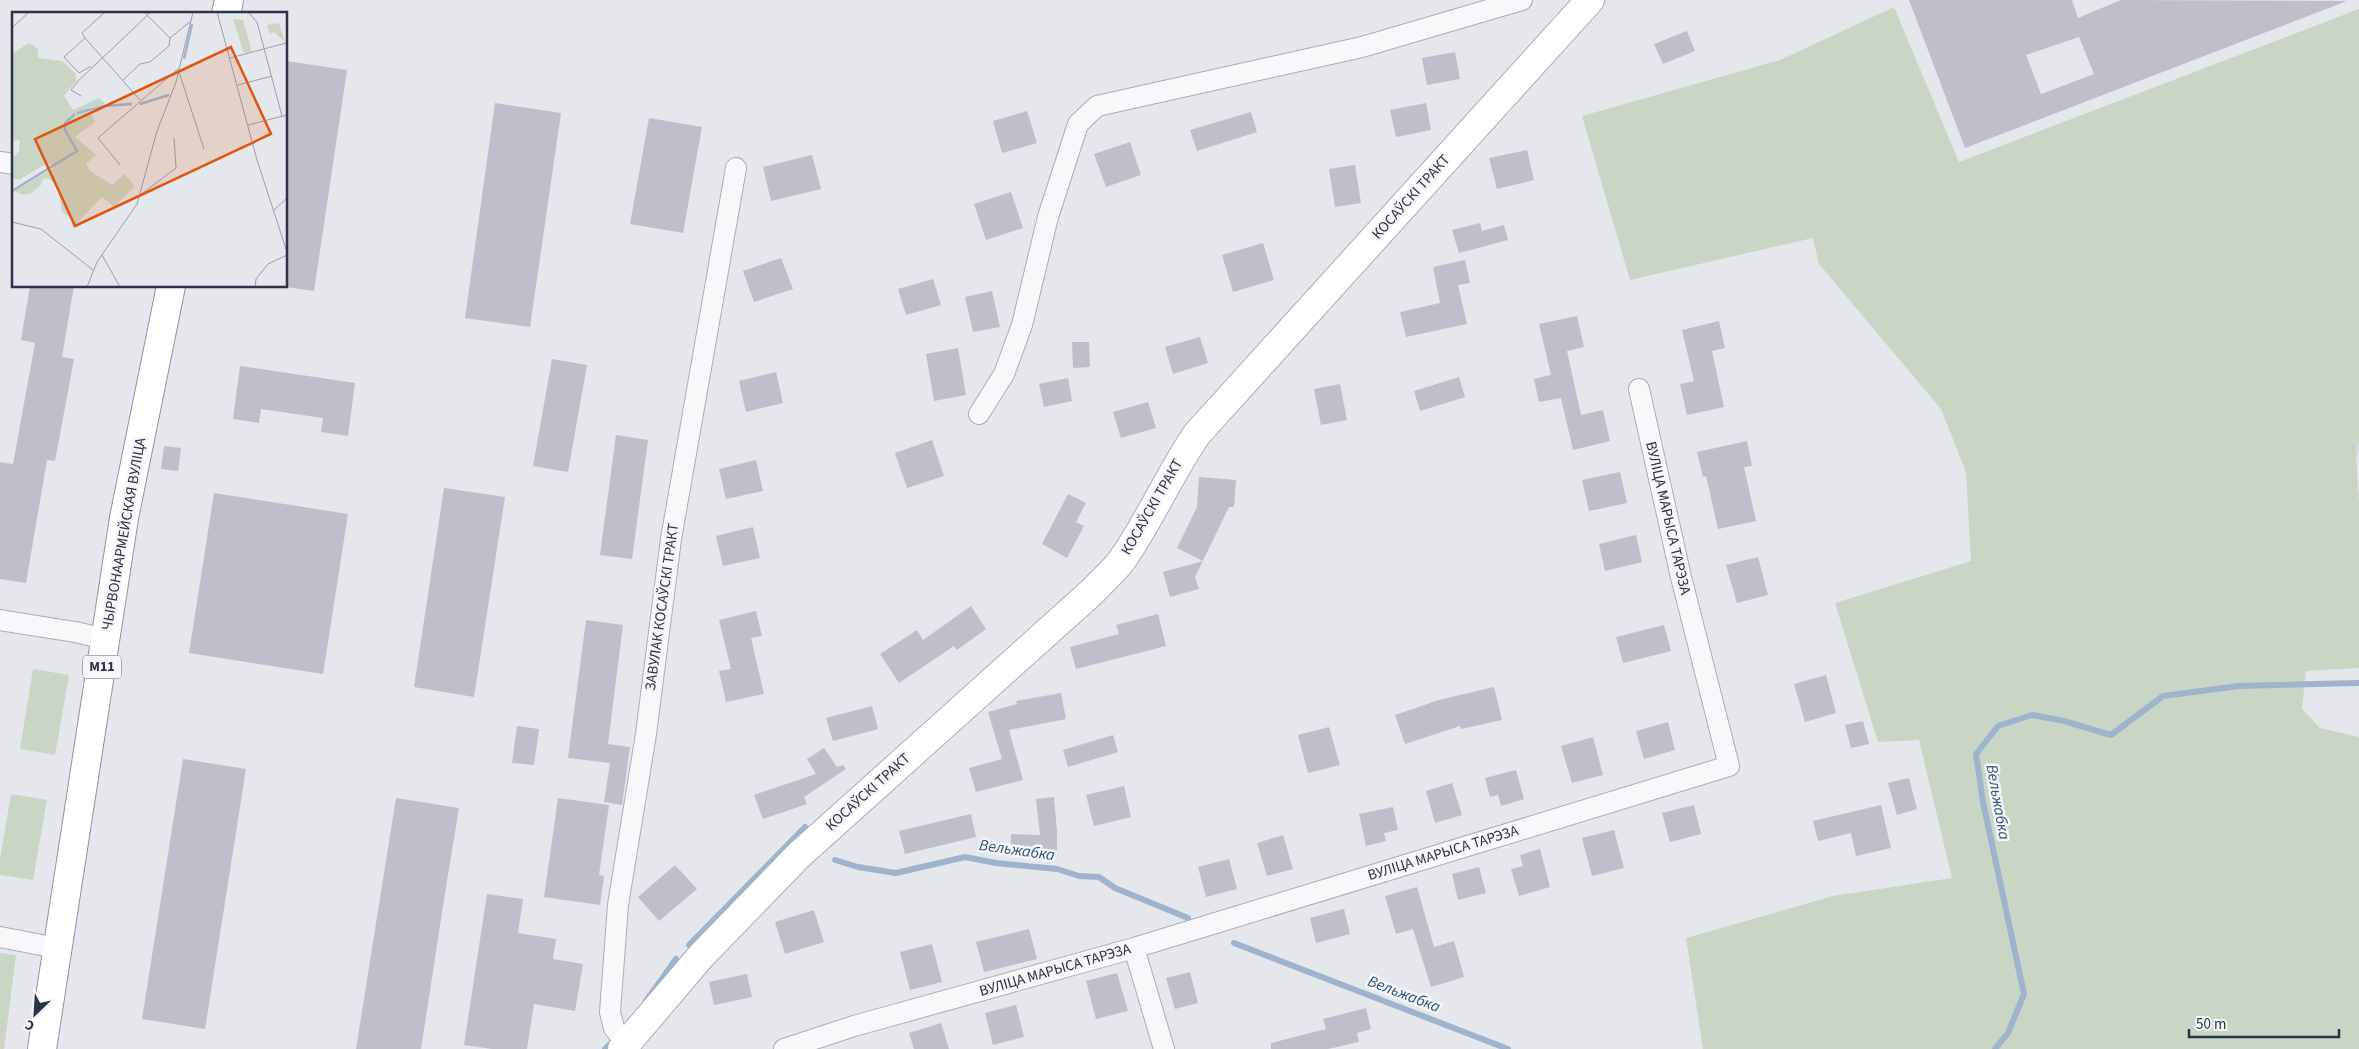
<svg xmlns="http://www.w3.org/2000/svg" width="2359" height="1049" font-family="'Source Sans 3',sans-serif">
	<rect width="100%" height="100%" fill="#e4e7ec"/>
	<path fill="#c9d6c5" d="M 1894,7 L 1959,162 L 2359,9 L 2359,442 L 2356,458 L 2359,501 L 2359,668 L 2306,671 L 2302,709 L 2320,728 L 2359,737 L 2359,1049 L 1703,1049 L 1686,938 L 1833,896 L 1952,878 L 1919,740 L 1878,742 L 1835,603 L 1971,561 L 1966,472 L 1941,409 L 1819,264 L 1813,238 L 1630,280 L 1582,116 L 1780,60 Z
		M 33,669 L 69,675 L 55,755 L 20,749 Z
		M 11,794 L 47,800 L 33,880 L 0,875 L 0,859 Z
		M 0,953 L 16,955 L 4,1049 L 0,1049 Z"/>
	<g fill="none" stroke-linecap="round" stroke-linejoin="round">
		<path stroke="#9fb4cc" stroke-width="6" d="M 835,860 L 858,867 L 896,873 L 965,857 L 996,863 L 1057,869 L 1079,876 L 1099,877 L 1115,888 L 1188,918
			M 1234,943 L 1508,1049
			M 689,945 L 805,827
			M 646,1001 L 676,959
			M 605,1049 L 612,1042
			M 1995,1049 L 2008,1033 L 2024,994 L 1983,802 L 1976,754 L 1998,726 L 2032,715 L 2064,721 L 2111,735 L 2163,696 L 2239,686 L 2359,683"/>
	</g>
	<path fill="#bbc0ca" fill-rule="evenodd" d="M 1909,0 L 2072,0 L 2078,18 L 2121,0 L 2347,1 L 1965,148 ZM 2079,37 L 2094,74 L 2041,94 L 2026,55 Z
		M 1687,31 L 1695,51 L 1663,64 L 1654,44 Z
		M 1455,52 L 1460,79 L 1427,85 L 1422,58 Z
		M 286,61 L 347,70 L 314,291 L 286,287 Z
		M 495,103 L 561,113 L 530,327 L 465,318 Z
		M 1426,103 L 1431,130 L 1396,137 L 1390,110 Z
		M 1027,111 L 1037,143 L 1002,153 L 993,121 Z
		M 1251,112 L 1257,132 L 1197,151 L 1190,130 Z
		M 649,118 L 702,127 L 683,233 L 630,224 Z
		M 1130,142 L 1141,175 L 1106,187 L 1094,154 Z
		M 1527,150 L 1534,180 L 1497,189 L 1489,158 Z
		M 812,155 L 821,189 L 771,201 L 763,167 Z
		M 1355,165 L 1361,203 L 1335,207 L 1329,169 Z
		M 1011,192 L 1023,228 L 986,240 L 974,204 Z
		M 1480,223 L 1482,231 L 1504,225 L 1508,240 L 1459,253 L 1452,230 Z
		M 1263,243 L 1274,280 L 1233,292 L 1222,255 Z
		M 781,258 L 793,289 L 754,302 L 743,271 Z
		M 1465,260 L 1470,283 L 1458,285 L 1467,324 L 1406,337 L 1400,312 L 1440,303 L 1433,267 Z
		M 933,279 L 941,305 L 906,315 L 898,289 Z
		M 30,286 L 74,286 L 62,357 L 74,359 L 55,461 L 47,460 L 26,583 L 0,579 L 0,462 L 13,464 L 35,343 L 21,340 Z
		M 992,291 L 1000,327 L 973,332 L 965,297 Z
		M 1577,316 L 1584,347 L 1567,351 L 1581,415 L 1603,410 L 1610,441 L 1573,450 L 1561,398 L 1539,402 L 1534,379 L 1551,375 L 1539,324 Z
		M 1719,321 L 1725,348 L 1712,351 L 1724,407 L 1687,415 L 1680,384 L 1694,381 L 1682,330 Z
		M 1200,337 L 1208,363 L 1173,374 L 1165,347 Z
		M 1072,342 L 1089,342 L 1090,367 L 1073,368 Z
		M 958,348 L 966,395 L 934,401 L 926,354 Z
		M 552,359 L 587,365 L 568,472 L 533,466 Z
		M 240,366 L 355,383 L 348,436 L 321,432 L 323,418 L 261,409 L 259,423 L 233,419 Z
		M 776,372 L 783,403 L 746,412 L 739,381 Z
		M 1459,377 L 1465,397 L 1420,411 L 1414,391 Z
		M 1068,378 L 1072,401 L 1044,407 L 1039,384 Z
		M 1340,384 L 1347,420 L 1321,425 L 1314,389 Z
		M 1148,402 L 1156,428 L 1121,438 L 1113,412 Z
		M 616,435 L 648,440 L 632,559 L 600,555 Z
		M 932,440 L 944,476 L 907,488 L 895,453 Z
		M 1747,441 L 1752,466 L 1744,467 L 1756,521 L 1718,529 L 1706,476 L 1703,477 L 1697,452 Z
		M 164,446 L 181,448 L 178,471 L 161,469 Z
		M 756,460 L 763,491 L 726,499 L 719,469 Z
		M 1620,472 L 1627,503 L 1589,511 L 1582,480 Z
		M 1199,477 L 1236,480 L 1234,507 L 1229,507 L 1195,577 L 1199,589 L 1170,597 L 1163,572 L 1203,561 L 1177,548 L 1197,507 Z
		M 444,488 L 505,497 L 474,697 L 414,687 Z
		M 214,493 L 348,514 L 323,674 L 189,653 Z
		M 1068,494 L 1086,503 L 1076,522 L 1084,526 L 1067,558 L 1042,544 Z
		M 753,527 L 760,558 L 723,566 L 716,536 Z
		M 1636,535 L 1642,562 L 1605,571 L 1599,544 Z
		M 1758,557 L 1768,595 L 1737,603 L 1726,565 Z
		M 971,606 L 986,629 L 957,650 L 954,646 L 899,683 L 880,654 L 917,630 L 923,640 Z
		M 756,611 L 762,636 L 751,638 L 764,694 L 726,702 L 719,671 L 731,669 L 719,620 Z
		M 1158,614 L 1166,646 L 1076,669 L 1070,647 L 1119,634 L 1116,625 Z
		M 586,620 L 623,625 L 608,744 L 630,747 L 622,805 L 604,802 L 610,763 L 568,758 Z
		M 1664,625 L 1671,651 L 1623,663 L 1616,637 Z
		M 1826,675 L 1836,713 L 1805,722 L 1794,684 Z
		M 1494,687 L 1502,720 L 1461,729 L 1460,726 L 1405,744 L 1395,715 L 1439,700 Z
		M 1061,693 L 1066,719 L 1009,730 L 1023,780 L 976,792 L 969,768 L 1002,759 L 988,712 L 1017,704 L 1016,701 Z
		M 872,706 L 878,729 L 833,741 L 826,718 Z
		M 1863,721 L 1869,744 L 1851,748 L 1845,725 Z
		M 1668,722 L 1675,750 L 1644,759 L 1636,731 Z
		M 517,726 L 539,729 L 534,765 L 512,763 Z
		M 1329,727 L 1340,765 L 1308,773 L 1298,735 Z
		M 1113,735 L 1118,752 L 1068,767 L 1063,750 Z
		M 1593,737 L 1603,775 L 1572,783 L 1561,746 Z
		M 824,748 L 837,767 L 843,765 L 846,769 L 804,797 L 807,804 L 763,819 L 754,795 L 816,774 L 807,759 Z
		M 183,759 L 246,769 L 205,1029 L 142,1019 Z
		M 1516,770 L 1524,799 L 1501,806 L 1498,795 L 1490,797 L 1485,778 Z
		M 1909,778 L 1917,809 L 1897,815 L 1888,783 Z
		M 1452,783 L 1462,815 L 1435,823 L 1426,791 Z
		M 1124,786 L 1131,817 L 1094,826 L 1086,795 Z
		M 1054,797 L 1057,832 L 1057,854 L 1011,852 L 1011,834 L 1040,835 L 1036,799 Z
		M 396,798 L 459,808 L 446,887 L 421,1049 L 356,1049 Z
		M 558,798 L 609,805 L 599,875 L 604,876 L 600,905 L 544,897 Z
		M 1694,805 L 1701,834 L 1670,842 L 1662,813 Z
		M 1881,805 L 1891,848 L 1856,856 L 1851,833 L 1818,841 L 1813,821 Z
		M 1393,807 L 1398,830 L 1384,833 L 1386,841 L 1366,846 L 1359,814 Z
		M 971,814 L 976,837 L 905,854 L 899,831 Z
		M 1614,830 L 1624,868 L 1592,876 L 1582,838 Z
		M 1283,835 L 1293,869 L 1267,876 L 1257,843 Z
		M 1540,849 L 1550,887 L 1519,896 L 1511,869 L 1523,866 L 1520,855 Z
		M 1229,859 L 1237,889 L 1206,897 L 1198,867 Z
		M 675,865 L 697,889 L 659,921 L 638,897 Z
		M 1479,867 L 1486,893 L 1458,900 L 1452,874 Z
		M 1417,887 L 1434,947 L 1454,941 L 1464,977 L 1431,987 L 1413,929 L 1396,934 L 1385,896 Z
		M 487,894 L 523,899 L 518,933 L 556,939 L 553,959 L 583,964 L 575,1011 L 534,1004 L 527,1049 L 492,1049 L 464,1045 Z
		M 1344,909 L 1350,934 L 1316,943 L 1310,918 Z
		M 814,910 L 824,942 L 785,954 L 775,922 Z
		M 1029,929 L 1037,959 L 984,972 L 976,942 Z
		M 932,944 L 942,982 L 910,990 L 900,952 Z
		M 1190,972 L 1198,1003 L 1175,1009 L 1166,978 Z
		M 1117,973 L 1128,1011 L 1096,1019 L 1086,981 Z
		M 747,974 L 752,997 L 714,1005 L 709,982 Z
		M 1016,1005 L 1024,1037 L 993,1045 L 985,1013 Z
		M 1366,1008 L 1371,1029 L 1357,1033 L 1359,1042 L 1328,1049 L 1271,1049 L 1271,1043 L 1326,1029 L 1323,1019 Z
		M 941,1023 L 949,1049 L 914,1049 L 909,1033 Z"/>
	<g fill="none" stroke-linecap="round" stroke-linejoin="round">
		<defs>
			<path id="street" d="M 0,162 L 14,164
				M 979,414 L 1004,374 L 1022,325 L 1048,217 L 1078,124 L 1097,106 L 1362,47 L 1522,0
				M 0,620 L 75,632 L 106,639
				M 0,937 L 57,948
				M 1134,948 L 1164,1049
				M 626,1043 L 614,1028 L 610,1012 L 618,905 L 646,734 L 671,539 L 736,168
				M 784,1049 L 854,1026 L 1134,948 L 1729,766 L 1681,577 L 1639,389"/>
			<path id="secondary" d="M 622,1049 L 701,956 L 799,855 L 1093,591 C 1102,581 1114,571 1122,560 C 1150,520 1169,475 1197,434 L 1590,0"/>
			<path id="highway" d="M 226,14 L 229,0
				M 42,1049 L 124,518 L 171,286"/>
		</defs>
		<use href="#street" stroke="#a9aeb7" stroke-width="22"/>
		<use href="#secondary" stroke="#a9aeb7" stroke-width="30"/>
		<use href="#highway" stroke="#8b94a3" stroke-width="30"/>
		<use href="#street" stroke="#f7f8fa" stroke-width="20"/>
		<use href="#secondary" stroke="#fff" stroke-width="28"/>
		<use href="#highway" stroke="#fff" stroke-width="28"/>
	</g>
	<g text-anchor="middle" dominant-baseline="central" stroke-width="5" stroke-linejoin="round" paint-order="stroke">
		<rect fill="#f4f6f9" stroke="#676e7b" stroke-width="1" x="83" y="655.5" width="38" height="23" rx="4"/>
		<g font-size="14" font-weight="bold" fill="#2b3445">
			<text x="102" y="667">М11</text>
		</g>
		<g font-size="15" fill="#2b3445" stroke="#f4f6f9">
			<text transform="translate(1411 197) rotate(-48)">КОСАЎСКІ ТРАКТ</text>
			<text transform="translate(1152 507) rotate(-60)">КОСАЎСКІ ТРАКТ</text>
			<text transform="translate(1668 518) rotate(77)">ВУЛІЦА МАРЫСА ТАРЭЗА</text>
			<text transform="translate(124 534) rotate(-80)">ЧЫРВОНААРМЕЙСКАЯ ВУЛІЦА</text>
			<text transform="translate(662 607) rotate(-82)">ЗАВУЛАК КОСАЎСКІ ТРАКТ</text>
			<text transform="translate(868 792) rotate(-42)">КОСАЎСКІ ТРАКТ</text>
			<text transform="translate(1443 853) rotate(-17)">ВУЛІЦА МАРЫСА ТАРЭЗА</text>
			<text transform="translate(1055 970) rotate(-16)">ВУЛІЦА МАРЫСА ТАРЭЗА</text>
		</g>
		<g font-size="16" font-style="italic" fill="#34527a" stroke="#f4f6f9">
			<text transform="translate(1998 802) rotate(80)">Вельжабка</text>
			<text transform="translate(1017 850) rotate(8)">Вельжабка</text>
			<text transform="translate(1404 994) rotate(21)">Вельжабка</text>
		</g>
	</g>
	<g transform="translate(12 12)">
		<rect width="275" height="275" fill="#e4e7ec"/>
		<path d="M 221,7 L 231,8 L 240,40 L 232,41 ZM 267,11 L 273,30 L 262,20 L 258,22 L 255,13 ZM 17,31 L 26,37 L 26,46 L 50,49 L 64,62 L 64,69 L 52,84 L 61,98 L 87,86 L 93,92 L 77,96 L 83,110 L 63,125 L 84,143 L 74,152 L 78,159 L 100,173 L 113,162 L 123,174 L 102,195 L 90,185 L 60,216 L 60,207 L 50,200 L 46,176 L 38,167 L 31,166 L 29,173 L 19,181 L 11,183 L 2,179 L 42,156 L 38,152 L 32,153 L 7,168 L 0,166 L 0,147 L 7,139 L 8,129 L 5,127 L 0,131 L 0,42 Z" fill="#c9d6c5"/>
		<path fill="none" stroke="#9fb4cc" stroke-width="2.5" d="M 172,47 L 180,12M 128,92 L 157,83M 65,101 L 92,94 L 120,92M 0,179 L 65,139 L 53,118 L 53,111 L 63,102"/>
		<path fill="none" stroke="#9a9fa9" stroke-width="1" d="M 132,0 L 158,26 L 179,9M 205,0 L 245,148 L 275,240M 236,0 L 245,10 L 270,104M 0,16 L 17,0M 73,26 L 70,21 L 93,0M 218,46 L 274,31M 79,54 L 67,61 L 52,45 L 73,26 L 128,88M 167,60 L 192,137M 111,68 L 128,52 L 138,50 L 157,34 L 158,26M 226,73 L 260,64M 69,84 L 59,78 L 66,69 L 139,0M 236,113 L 275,103M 108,153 L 86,126 L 167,56M 127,184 L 164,156 L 162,126M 261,199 L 275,186M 0,210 L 29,217 L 81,258M 90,243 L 108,275M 75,275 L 85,250 L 125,192 L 145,119 L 164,70 L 181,0M 243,275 L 244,267 L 256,252 L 275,243"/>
		<path fill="#df570f" fill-opacity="0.15" stroke="#df570f" stroke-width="2.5" d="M 219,35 L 259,122 L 63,214 L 23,127 Z"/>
		<rect width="275" height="275" fill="none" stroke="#2b3445" stroke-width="2.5"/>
	</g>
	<g transform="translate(35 1014) rotate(205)" stroke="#f4f6f9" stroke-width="4" paint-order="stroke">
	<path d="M0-4L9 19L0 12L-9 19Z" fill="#2b3445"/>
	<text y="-8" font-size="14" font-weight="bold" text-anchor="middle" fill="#2b3445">С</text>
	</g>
	<path d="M2189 1029v8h150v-8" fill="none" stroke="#2b3445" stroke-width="2.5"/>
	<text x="2196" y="1029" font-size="15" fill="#2b3445" stroke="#f4f6f9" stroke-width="4" paint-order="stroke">50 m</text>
</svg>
